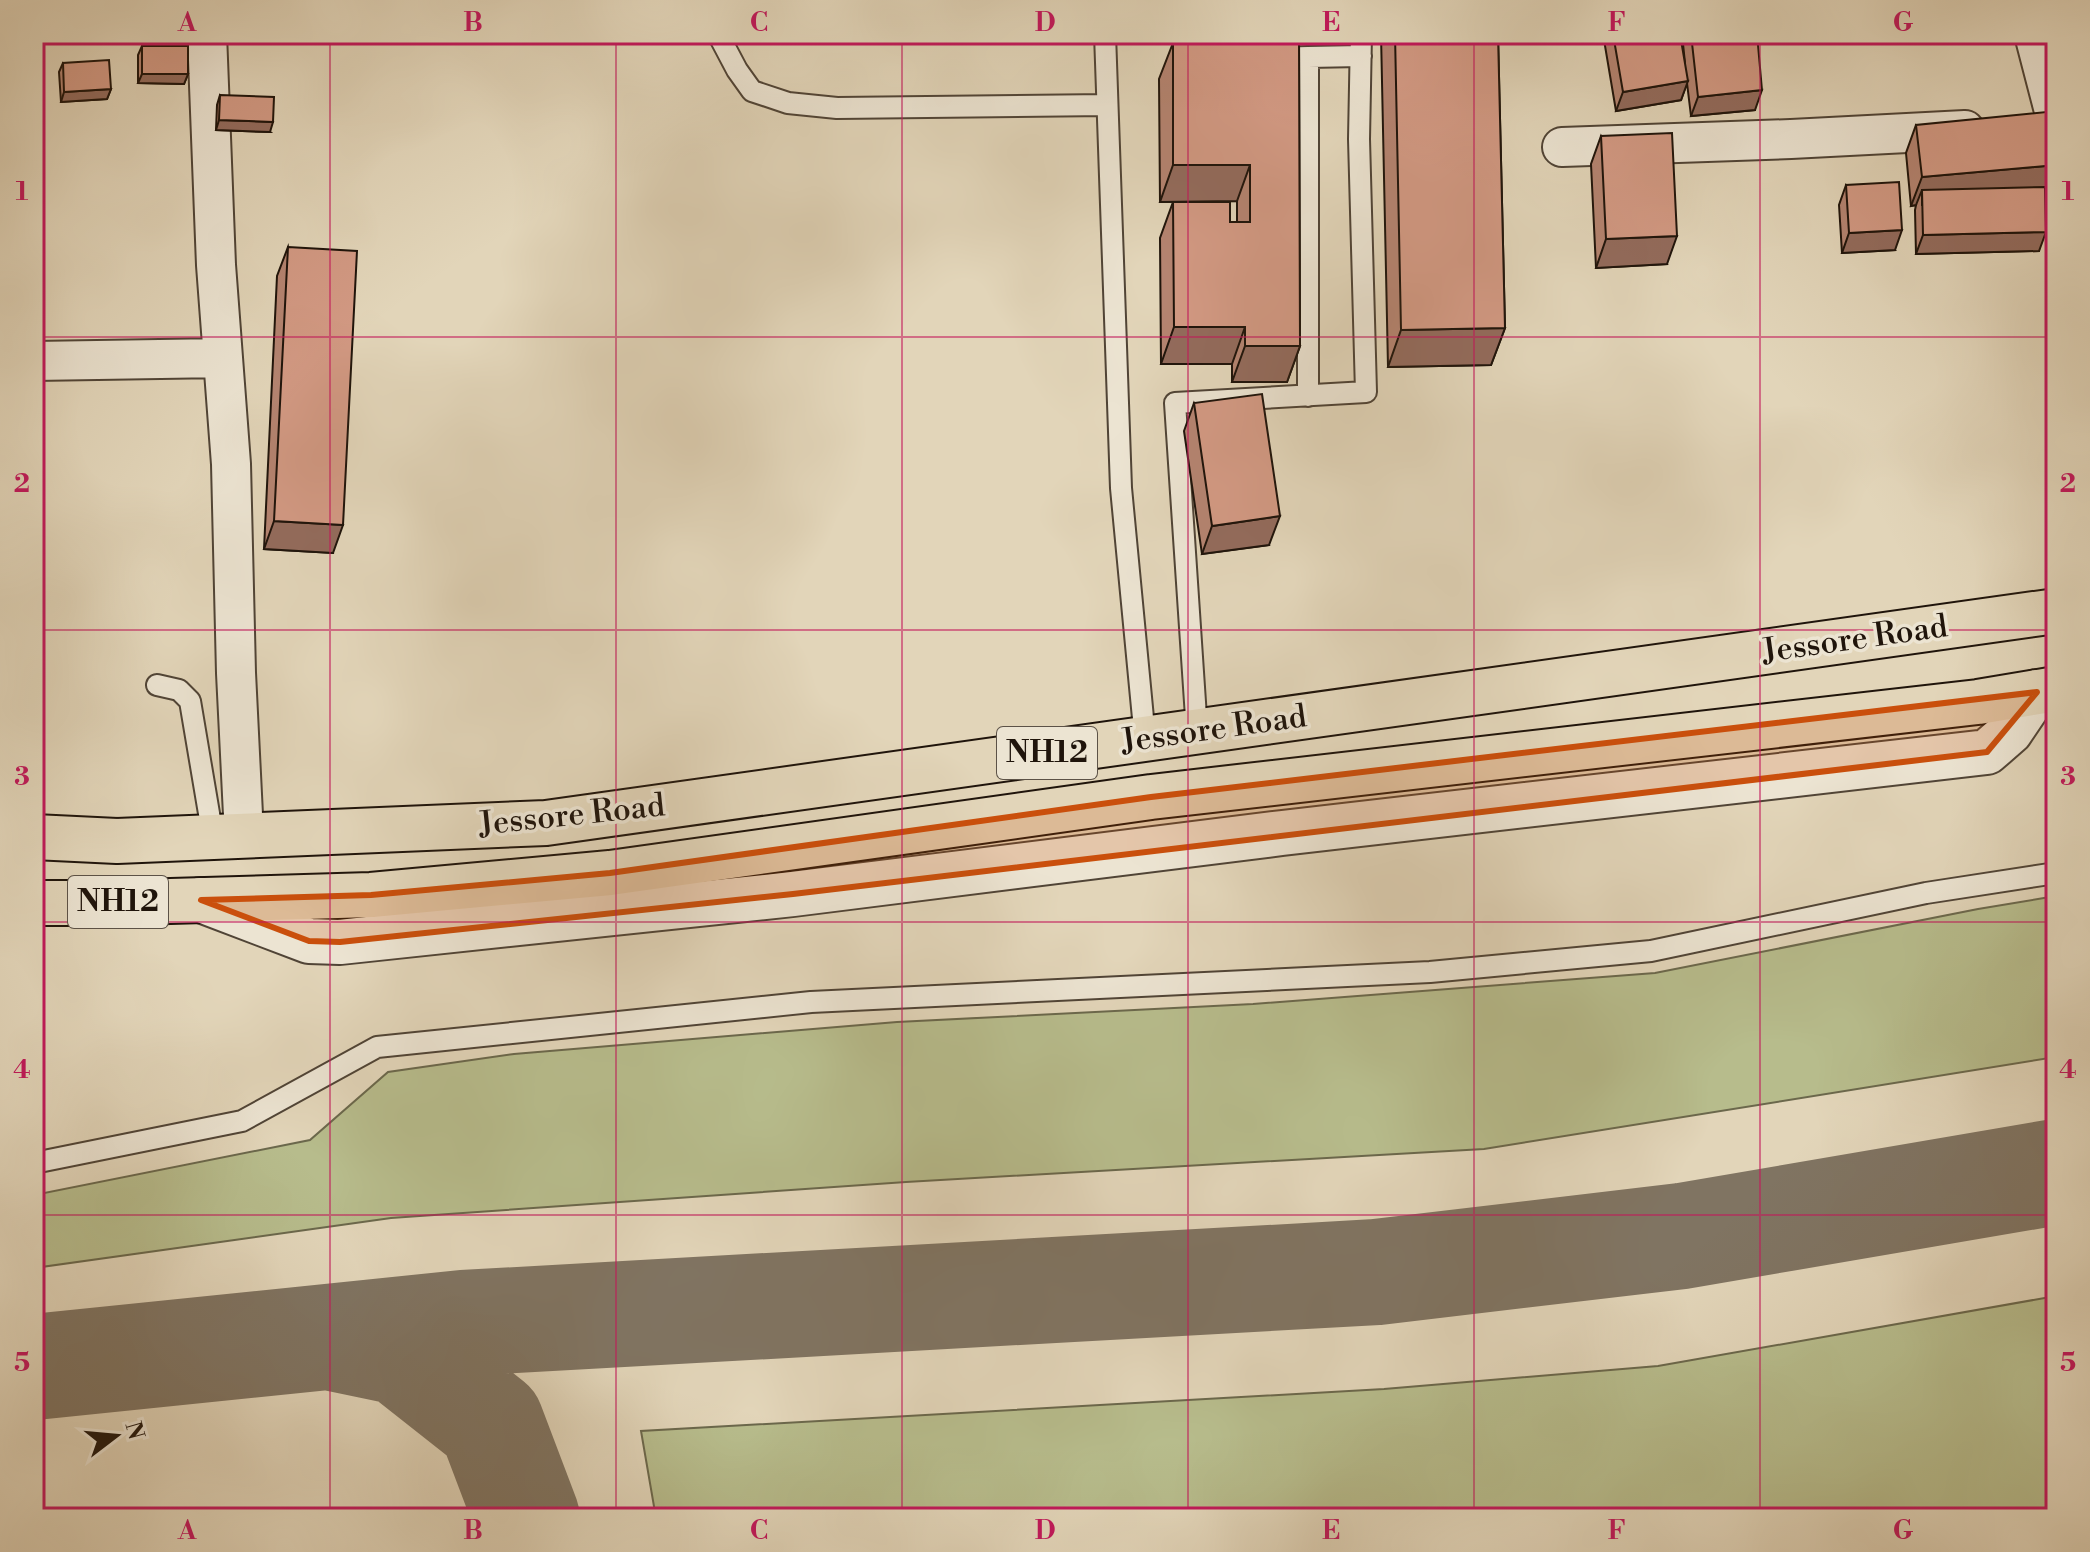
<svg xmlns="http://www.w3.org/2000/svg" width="2090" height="1552" font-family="'Libre Bodoni',serif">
	<rect width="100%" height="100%" fill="#e2d5b9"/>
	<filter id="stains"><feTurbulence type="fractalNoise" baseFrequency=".0025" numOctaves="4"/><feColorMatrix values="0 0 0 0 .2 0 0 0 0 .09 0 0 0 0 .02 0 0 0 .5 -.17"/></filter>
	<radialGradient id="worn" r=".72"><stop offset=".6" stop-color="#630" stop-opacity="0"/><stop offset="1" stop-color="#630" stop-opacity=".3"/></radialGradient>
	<path fill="#b7bc8c" stroke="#6b684c" stroke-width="2" d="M 2056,896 L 2056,1057 L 1484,1149 L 906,1182 L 391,1218 L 34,1268 L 34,1195 L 310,1140 L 388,1072 L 514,1054 L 897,1022 L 1253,1004 L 1655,973 L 1978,909 Z
		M 2056,1296 L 2056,1518 L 656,1518 L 641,1431 L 1384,1389 L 1658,1366 Z
		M 157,1508 L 251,1518 L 34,1518 L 34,1513 Z"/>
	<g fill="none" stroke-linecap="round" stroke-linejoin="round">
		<path stroke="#807462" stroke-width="106" d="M 329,1337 L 401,1352 L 491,1423 L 527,1518
			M 34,1367 L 463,1323 L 1377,1272 L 1682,1236 L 2056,1172"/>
		<defs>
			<path id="service" d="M 718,34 L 737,70 L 752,91 L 788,103 L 837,108 L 1107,105
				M 1105,34 L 1121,488 L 1145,739
				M 1308,57 L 1361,56
				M 1275,58 L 1308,57 L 1308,396
				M 157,685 L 179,690 L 190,701 L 213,837
				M 1197,732 L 1175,403 L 1366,392 L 1359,139 L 1361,34
				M 34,1163 L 242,1121 L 377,1047 L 811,1002 L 1430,972 L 1651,951 L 1926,893 L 2056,873"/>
			<path id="minor" d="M 207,34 L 216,265 L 231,464 L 236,673 L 244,835
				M 1562,147 L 1791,139 L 1965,130
				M 34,361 L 223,358"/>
			<path id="tertiary" d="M 2037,34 L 2056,107
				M 201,900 L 309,941 L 340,942 L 793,894 L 1282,833 L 1987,752 L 2010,732 L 2037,692"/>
			<path id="trunk" d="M 34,837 L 117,841 L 546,823 L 2056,611
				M 34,903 L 102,903 L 371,895 L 610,873 L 1151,797 L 1978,702 L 2056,689"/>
		</defs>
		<use href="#service" stroke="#504436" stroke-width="24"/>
		<use href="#minor" stroke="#504436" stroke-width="42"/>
		<use href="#tertiary" stroke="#504436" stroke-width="48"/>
		<use href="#trunk" stroke="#1f140b" stroke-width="48"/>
		<use href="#service" stroke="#ece4d2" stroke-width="20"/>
		<use href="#minor" stroke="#ece4d2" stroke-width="38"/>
		<use href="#tertiary" stroke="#ece4d2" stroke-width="44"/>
		<use href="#trunk" stroke="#e2d5b9" stroke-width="44"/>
	</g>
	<path fill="#b58471" stroke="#1f140b" stroke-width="2" d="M 1247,34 L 1299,34 L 1300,346 L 1287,382 L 1232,382 L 1232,364 L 1161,364 L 1160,238 L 1173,202 L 1230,222 L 1237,222 L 1237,201 L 1160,202 L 1159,79 L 1173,43 L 1244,42 Z
		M 1381,34 L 1498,34 L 1505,328 L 1491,365 L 1388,367 Z
		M 1603,34 L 1680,34 L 1685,63 L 1682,34 L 1757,34 L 1755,110 L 1691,116 L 1687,83 L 1681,100 L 1616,111 Z
		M 142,46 L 188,74 L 184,84 L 138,83 L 138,55 Z
		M 63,63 L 111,89 L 107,99 L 61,102 L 59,72 Z
		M 220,95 L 270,132 L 216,130 L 217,105 Z
		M 1916,125 L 2055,192 L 2045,193 L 2039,251 L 1916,254 L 1915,210 L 1916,205 L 1911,206 L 1906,153 Z
		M 1601,136 L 1667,264 L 1596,268 L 1591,164 Z
		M 1846,185 L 1895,250 L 1842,253 L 1839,205 Z
		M 288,247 L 333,553 L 264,549 L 277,276 Z
		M 1194,403 L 1269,545 L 1202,554 L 1184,431 Z"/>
	<path fill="#936b5c" stroke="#1f140b" stroke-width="2" d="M 142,74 L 188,74 L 184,84 L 138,83 Z
		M 1688,81 L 1681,100 L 1616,111 L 1623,92 Z
		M 111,89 L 107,99 L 61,102 L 64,92 Z
		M 1762,90 L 1755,110 L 1691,116 L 1698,97 Z
		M 219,120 L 273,122 L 270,132 L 216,130 Z
		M 1173,165 L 1250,165 L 1237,201 L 1160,202 Z
		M 2056,165 L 2055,192 L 1922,205 L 1922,190 L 1916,205 L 1911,206 L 1922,177 Z
		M 1902,230 L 1895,250 L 1842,253 L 1849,233 Z
		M 2046,232 L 2039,251 L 1916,254 L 1923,235 Z
		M 1677,236 L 1667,264 L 1596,268 L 1606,239 Z
		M 1174,327 L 1245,327 L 1232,364 L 1161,364 Z
		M 1505,328 L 1491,365 L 1388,367 L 1401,330 Z
		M 1245,346 L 1300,346 L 1287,382 L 1232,382 Z
		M 1280,516 L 1269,545 L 1202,554 L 1212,526 Z
		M 274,521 L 343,525 L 333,553 L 264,549 Z"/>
	<path fill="#d29983" stroke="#1f140b" stroke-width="2" d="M 1250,34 L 1299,34 L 1300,346 L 1245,346 L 1245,327 L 1174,327 L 1173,202 L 1230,202 L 1230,222 L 1250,222 L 1250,165 L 1173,165 L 1173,43 L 1250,42 Z
		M 1395,34 L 1498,34 L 1505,328 L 1401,330 Z
		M 1613,34 L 1680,34 L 1688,81 L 1623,92 Z
		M 1691,34 L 1757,34 L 1762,90 L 1698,97 Z
		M 142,46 L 188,46 L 188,74 L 142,74 Z
		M 109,60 L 111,89 L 64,92 L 63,63 Z
		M 220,95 L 274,97 L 273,122 L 219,120 Z
		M 2056,111 L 2056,165 L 1922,177 L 1916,125 Z
		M 1672,133 L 1677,236 L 1606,239 L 1601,136 Z
		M 1899,182 L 1902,230 L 1849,233 L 1846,185 Z
		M 2045,187 L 2046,232 L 1923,235 L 1922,190 Z
		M 288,247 L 357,251 L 343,525 L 274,521 Z
		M 1262,394 L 1280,516 L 1212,526 L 1194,403 Z"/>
	<path fill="#ca4f0c" fill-opacity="0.2" stroke="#ca4f0c" stroke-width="6" stroke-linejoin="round" d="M 2037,692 L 1987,752 L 793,894 L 340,942 L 309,941 L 201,900 L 371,895 L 610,873 L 1151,797 Z"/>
	<path fill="none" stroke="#c2185b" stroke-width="2" stroke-opacity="0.55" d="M 330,34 L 330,1518M 616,34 L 616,1518M 902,34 L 902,1518M 1188,34 L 1188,1518M 1474,34 L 1474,1518M 1760,34 L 1760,1518M 34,337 L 2056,337M 34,630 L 2056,630M 34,922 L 2056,922M 34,1215 L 2056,1215"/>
	<g text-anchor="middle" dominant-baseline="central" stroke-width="7" stroke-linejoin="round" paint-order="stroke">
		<g fill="#ece4d2" stroke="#5c5247" stroke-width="2">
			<rect x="997" y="727" width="100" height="52" rx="6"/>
			<rect x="68" y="876" width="100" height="52" rx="6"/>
		</g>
		<g font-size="30" font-weight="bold" fill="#1f140b">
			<text x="1047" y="753">NH12</text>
			<text x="118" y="902">NH12</text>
		</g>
		<g font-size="32" fill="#1f140b" stroke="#ece4d2">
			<text transform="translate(1855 639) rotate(-8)">Jessore Road</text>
			<text transform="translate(1214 729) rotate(-8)">Jessore Road</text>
			<text transform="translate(572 815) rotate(-6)">Jessore Road</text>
		</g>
	</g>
	<rect width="2090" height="1552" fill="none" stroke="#e2d5b9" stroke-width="88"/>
	<g transform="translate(116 1436) rotate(74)" stroke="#ece4d2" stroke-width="6" paint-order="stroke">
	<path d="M0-6L14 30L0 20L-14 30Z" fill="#1f140b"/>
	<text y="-12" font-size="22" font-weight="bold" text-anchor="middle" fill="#1f140b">N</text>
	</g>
	<rect x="44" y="44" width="2002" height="1464" fill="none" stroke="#c2185b" stroke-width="3"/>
	<g font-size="26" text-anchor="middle" font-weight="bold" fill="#c2185b">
		<text x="187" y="31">A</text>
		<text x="473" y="31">B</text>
		<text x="759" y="31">C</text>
		<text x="1045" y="31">D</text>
		<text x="1331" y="31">E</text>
		<text x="1617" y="31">F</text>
		<text x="1903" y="31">G</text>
		<text x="22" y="200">1</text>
		<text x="2068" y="200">1</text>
		<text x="22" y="492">2</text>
		<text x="2068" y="492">2</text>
		<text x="22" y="785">3</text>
		<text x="2068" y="785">3</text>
		<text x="22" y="1078">4</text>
		<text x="2068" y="1078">4</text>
		<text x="22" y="1371">5</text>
		<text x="2068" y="1371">5</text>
		<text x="187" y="1539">A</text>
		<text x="473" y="1539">B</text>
		<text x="759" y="1539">C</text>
		<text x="1045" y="1539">D</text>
		<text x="1331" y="1539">E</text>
		<text x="1617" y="1539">F</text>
		<text x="1903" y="1539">G</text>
	</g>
	<rect width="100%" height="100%" filter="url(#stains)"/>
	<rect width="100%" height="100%" fill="url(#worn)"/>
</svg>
